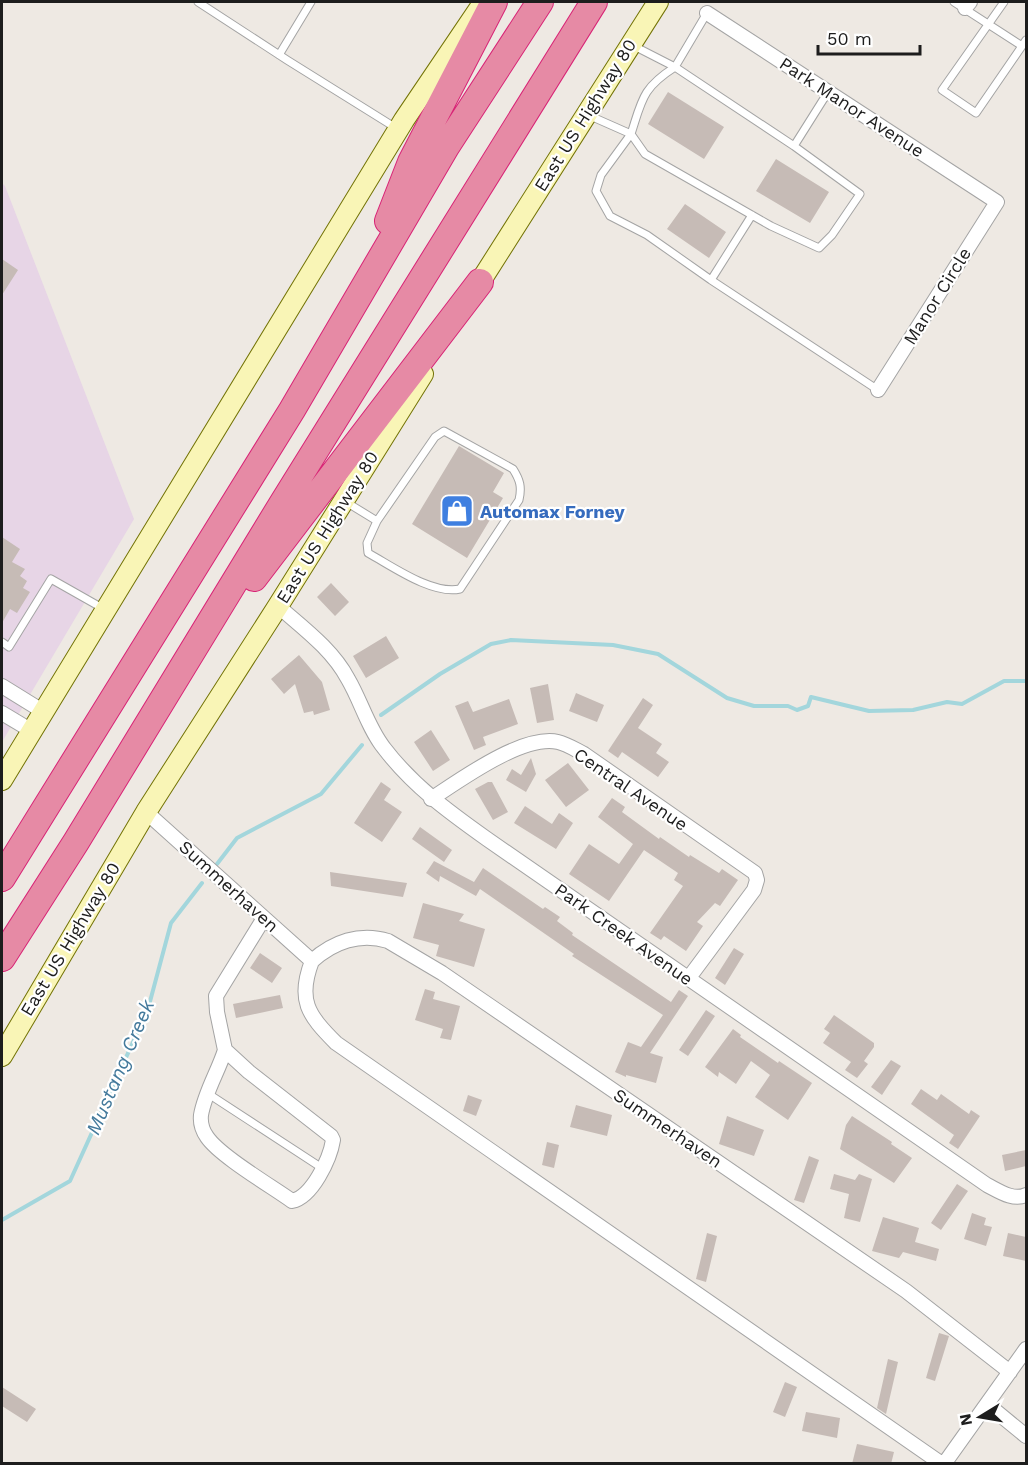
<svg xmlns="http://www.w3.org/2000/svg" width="1028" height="1465" font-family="'Work Sans',sans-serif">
	<rect width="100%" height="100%" fill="#eee9e3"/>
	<path fill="#e7d5e6" d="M 2,183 L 5,186 L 134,519 L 2,742 Z"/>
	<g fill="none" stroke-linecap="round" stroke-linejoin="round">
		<path stroke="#a3d6dc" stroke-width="4" d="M 381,715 L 440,674 L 491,644 L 511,640 L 613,645 L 658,654 L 727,698 L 754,706 L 788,706 L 797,710 L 808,706 L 811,697 L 869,711 L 913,710 L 947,702 L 962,704 L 1004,681 L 1026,681
			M 217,864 L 237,838 L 321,794 L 362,745
			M 2,1220 L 70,1181 L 148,1009 L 171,923 L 202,883"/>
	</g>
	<path fill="#c6bbb6" d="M 668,92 L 724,127 L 704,159 L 648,124 Z
		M 776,159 L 829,192 L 810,223 L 756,191 Z
		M 685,204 L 726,232 L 709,258 L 667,229 Z
		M 2,259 L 18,270 L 2,295 Z
		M 459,446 L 504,473 L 493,492 L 503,498 L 467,558 L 412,524 Z
		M 2,537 L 20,549 L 12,562 L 25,569 L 20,576 L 27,581 L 23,588 L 30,592 L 17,613 L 10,609 L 2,623 Z
		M 331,583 L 349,602 L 335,616 L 317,597 Z
		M 386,636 L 399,658 L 366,678 L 353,656 Z
		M 299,655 L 322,682 L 330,710 L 314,715 L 313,711 L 304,713 L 295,684 L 284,694 L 271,679 Z
		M 548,684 L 554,720 L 537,723 L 530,688 Z
		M 576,693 L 604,705 L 597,722 L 569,711 Z
		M 643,698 L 653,705 L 638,728 L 662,744 L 656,753 L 669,762 L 658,777 L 622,752 L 618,758 L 608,751 Z
		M 509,699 L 518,724 L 483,737 L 486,745 L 474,750 L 455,706 L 468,701 L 473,712 Z
		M 431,730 L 450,760 L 433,771 L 414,742 Z
		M 531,758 L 536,774 L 526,792 L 506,780 L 512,769 L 521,775 Z
		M 568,763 L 589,790 L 566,807 L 545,780 Z
		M 381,782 L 391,789 L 384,800 L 402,812 L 382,842 L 354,823 Z
		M 488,782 L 492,782 L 508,812 L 493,820 L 475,789 Z
		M 612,798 L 625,807 L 622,812 L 659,839 L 660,837 L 689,857 L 690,855 L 719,873 L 722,869 L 738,880 L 720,906 L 715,903 L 697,922 L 703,926 L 686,951 L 664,936 L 661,940 L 650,933 L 683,886 L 674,880 L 678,873 L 644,850 L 609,901 L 569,874 L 589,844 L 619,864 L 633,844 L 598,817 Z
		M 525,806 L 552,824 L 559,813 L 573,823 L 556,849 L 514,823 Z
		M 420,827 L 452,850 L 444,862 L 412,839 Z
		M 434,861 L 474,882 L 483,868 L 543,909 L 545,907 L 560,917 L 557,921 L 573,933 L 572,935 L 671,1002 L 679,990 L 688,996 L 650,1053 L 663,1057 L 656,1083 L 626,1075 L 626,1077 L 615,1072 L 628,1042 L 641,1047 L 663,1015 L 572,956 L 574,954 L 480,889 L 476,896 L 440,876 L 439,882 L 426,873 Z
		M 330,872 L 407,883 L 403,897 L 331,886 Z
		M 423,903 L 464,914 L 459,921 L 485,929 L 474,967 L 436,956 L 439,945 L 413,938 Z
		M 734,948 L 744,954 L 725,985 L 715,978 Z
		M 260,953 L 282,968 L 272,983 L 250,968 Z
		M 425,989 L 435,992 L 433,999 L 460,1006 L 451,1040 L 440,1038 L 443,1029 L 415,1020 Z
		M 280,995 L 283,1008 L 236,1018 L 233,1004 Z
		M 706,1010 L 715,1016 L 688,1056 L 679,1050 Z
		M 834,1015 L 874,1043 L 874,1047 L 864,1061 L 868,1064 L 857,1078 L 845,1070 L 851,1062 L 823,1043 L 830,1033 L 824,1029 Z
		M 733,1029 L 741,1035 L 740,1037 L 778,1063 L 779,1061 L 812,1083 L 788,1120 L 755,1097 L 770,1075 L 751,1061 L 736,1084 L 719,1072 L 718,1077 L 705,1067 Z
		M 891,1060 L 901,1066 L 882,1095 L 871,1087 Z
		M 921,1089 L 937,1100 L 941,1094 L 969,1114 L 971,1110 L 980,1116 L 958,1149 L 949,1143 L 954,1135 L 911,1104 Z
		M 468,1095 L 482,1100 L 476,1116 L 463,1111 Z
		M 576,1105 L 612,1115 L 607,1136 L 570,1127 Z
		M 727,1116 L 764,1130 L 754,1156 L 719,1144 Z
		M 852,1116 L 892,1142 L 891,1144 L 912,1158 L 894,1183 L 840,1149 L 846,1125 Z
		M 547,1142 L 559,1145 L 554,1168 L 542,1165 Z
		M 1026,1150 L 1026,1166 L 1005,1171 L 1002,1155 Z
		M 809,1156 L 819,1160 L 804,1203 L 794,1200 Z
		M 834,1174 L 855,1180 L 859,1174 L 872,1179 L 860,1222 L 844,1218 L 849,1194 L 830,1189 Z
		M 957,1184 L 968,1191 L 941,1230 L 931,1223 Z
		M 972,1213 L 986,1218 L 984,1225 L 992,1227 L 986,1246 L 964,1239 Z
		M 883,1217 L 919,1228 L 915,1242 L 939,1249 L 936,1261 L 903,1252 L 899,1258 L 872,1251 Z
		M 707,1233 L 717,1236 L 706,1282 L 696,1279 Z
		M 1008,1233 L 1026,1237 L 1026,1261 L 1003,1256 Z
		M 939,1333 L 949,1336 L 935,1381 L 926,1378 Z
		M 888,1359 L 898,1362 L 886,1414 L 877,1408 Z
		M 785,1382 L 797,1387 L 785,1417 L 773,1412 Z
		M 2,1387 L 36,1409 L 27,1422 L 2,1406 Z
		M 806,1412 L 840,1418 L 837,1438 L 802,1431 Z
		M 857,1444 L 894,1452 L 891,1464 L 852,1464 Z"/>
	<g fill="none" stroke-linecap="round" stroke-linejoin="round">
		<defs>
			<path id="service" d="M 198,2 L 287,60 L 396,128
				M 954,2 L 1022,46 L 1026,40
				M 1004,2 L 942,90 L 976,113 L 1022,46
				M 632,45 L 675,67 L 707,13
				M 279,55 L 311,2
				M 675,67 L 794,146 L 860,194 L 832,235 L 819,248 L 771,226 L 645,154 L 631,134 C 642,100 642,88 675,67 Z
				M 588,115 L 631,134 L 601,175 L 596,191 L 610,216 L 647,235 L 711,280 L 878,390
				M 794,146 L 828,92
				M 711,280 L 752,215
				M 346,502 L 377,521 L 367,543 L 368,553 C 392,566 432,595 460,589 L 519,500 C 522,487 520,480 513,469 L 444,431 L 435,437 L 377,521
				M 2,642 L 9,647 L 51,579 L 104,609
				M 207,1093 L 322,1168"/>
			<path id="minor" d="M 965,8 L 970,2
				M 707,13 L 997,202 L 878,390
				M 278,606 C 303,628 332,649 348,679 C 361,701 368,728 384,748 C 413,786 449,812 487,839 L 987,1185 C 999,1191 1013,1201 1026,1195
				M 2,686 L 44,712
				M 2,713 L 32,731
				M 431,799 C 460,780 523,734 558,742 C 567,744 576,750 584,754 L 755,873 L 757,880 L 754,890 L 688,979
				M 146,812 L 312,961 C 297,1000 308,1015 336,1043 L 942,1464
				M 312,961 C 333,942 360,932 388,941 L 442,973 L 906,1291 L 1010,1372
				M 225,1050 C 218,1072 205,1092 201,1115 C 200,1124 202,1130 207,1137 C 220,1156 271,1186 292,1201 C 312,1197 330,1159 333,1140 L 331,1136 L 249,1072 L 225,1050 L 217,1012 L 216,996 L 264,918
				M 987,1404 L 1026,1436
				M 944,1464 L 1026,1349"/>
			<path id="secondary" d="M 473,293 L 658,2
				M 2,780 L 404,120 L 481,6
				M 2,1056 L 146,812 L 278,606 L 423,374"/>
			<path id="motorway" d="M 388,221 L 411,162 L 494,2
				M 254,578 L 480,282
				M 2,878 L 292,410 L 446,147 L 540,2
				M 2,958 L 76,842 L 282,504 L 594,2"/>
		</defs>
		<use href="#service" stroke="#a4a4a4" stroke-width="9"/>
		<use href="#minor" stroke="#a4a4a4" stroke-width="16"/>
		<use href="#secondary" stroke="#737305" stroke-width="22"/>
		<use href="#motorway" stroke="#d82476" stroke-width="28"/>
		<use href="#service" stroke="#fff" stroke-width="7"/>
		<use href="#minor" stroke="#fff" stroke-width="14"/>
		<use href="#secondary" stroke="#f9f5b6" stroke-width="20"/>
		<use href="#motorway" stroke="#e68aa5" stroke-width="26"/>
	</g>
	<defs>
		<symbol id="shop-square" viewBox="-11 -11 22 22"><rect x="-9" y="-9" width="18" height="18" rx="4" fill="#3f7fe0" stroke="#fff"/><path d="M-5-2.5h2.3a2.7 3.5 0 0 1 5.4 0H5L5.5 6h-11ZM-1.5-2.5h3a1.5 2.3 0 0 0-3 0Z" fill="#fff"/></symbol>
	</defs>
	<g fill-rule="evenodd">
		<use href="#shop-square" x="438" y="492" width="38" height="38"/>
	</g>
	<g text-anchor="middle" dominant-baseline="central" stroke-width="4.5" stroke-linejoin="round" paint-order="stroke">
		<g font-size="18" fill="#1d1d1d" stroke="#fff">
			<text transform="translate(852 107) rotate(33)">Park Manor Avenue</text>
			<text transform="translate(585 115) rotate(-58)">East US Highway 80</text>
			<text transform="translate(937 296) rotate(-58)">Manor Circle</text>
			<text transform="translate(327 527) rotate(-58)">East US Highway 80</text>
			<text transform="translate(631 789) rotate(34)">Central Avenue</text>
			<text transform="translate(229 886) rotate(42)">Summerhaven</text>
			<text transform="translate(624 934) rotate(35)">Park Creek Avenue</text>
			<text transform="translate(70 939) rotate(-59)">East US Highway 80</text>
			<text transform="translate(668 1128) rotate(34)">Summerhaven</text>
		</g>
		<g font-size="18" font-weight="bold" fill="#366cbe" stroke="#fff" text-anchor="start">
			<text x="480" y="511">Automax Forney</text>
		</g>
		<g font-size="20" font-style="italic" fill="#447a9c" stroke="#fff">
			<text transform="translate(120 1067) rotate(-67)">Mustang Creek</text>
		</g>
	</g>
	<rect width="1028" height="1465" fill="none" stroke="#1d1d1d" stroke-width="6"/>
	<g transform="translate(980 1417) rotate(259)" stroke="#ffffff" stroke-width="4.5" paint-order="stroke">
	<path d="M0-4.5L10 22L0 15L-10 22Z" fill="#1d1d1d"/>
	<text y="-9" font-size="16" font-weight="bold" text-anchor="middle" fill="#1d1d1d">N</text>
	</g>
	<path d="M818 45v9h102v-9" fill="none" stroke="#1d1d1d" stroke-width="3"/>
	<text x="827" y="45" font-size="18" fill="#1d1d1d" stroke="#ffffff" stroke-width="4.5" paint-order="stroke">50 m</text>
</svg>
